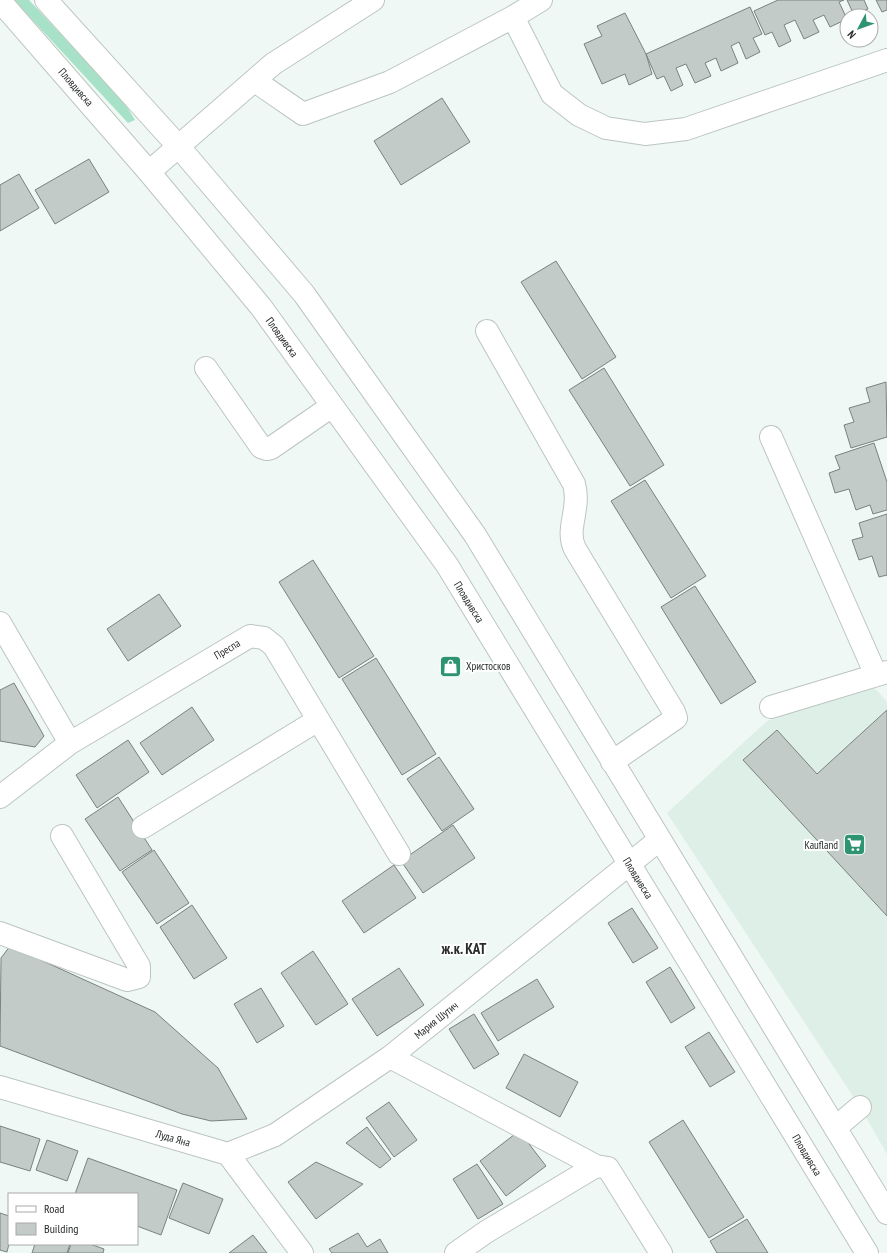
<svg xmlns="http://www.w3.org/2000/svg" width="887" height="1253" font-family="'PT Sans Narrow',sans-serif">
	<rect width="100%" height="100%" fill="#eff8f4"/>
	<path fill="#ddefe6" d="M 873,686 L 887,702 L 887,1154 L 860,1107 L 667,813 L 767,721 Z"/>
	<path fill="#a7e2c8" d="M 14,0 L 29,0 L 124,102 L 135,120 L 128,123 Z"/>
	<path fill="#c2cbc7" stroke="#7a827e" d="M 778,0 L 844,0 L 839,2 L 847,19 L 830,27 L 824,15 L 813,20 L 819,32 L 804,39 L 795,20 L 784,25 L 791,41 L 779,47 L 772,32 L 765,35 L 754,11 Z
		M 847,0 L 864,0 L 868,9 L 854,15 Z
		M 876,0 L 887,0 L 887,10 L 882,12 Z
		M 750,7 L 762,34 L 753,38 L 760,52 L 746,59 L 739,42 L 731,46 L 738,63 L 721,71 L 716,58 L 705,63 L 711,76 L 695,83 L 686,64 L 676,68 L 683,85 L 671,91 L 664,76 L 657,79 L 646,54 Z
		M 625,13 L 646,54 L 652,74 L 629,85 L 625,74 L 602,84 L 584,44 L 602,36 L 597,26 Z
		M 442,98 L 470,142 L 401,185 L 374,141 Z
		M 89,159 L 109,192 L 55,224 L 35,190 Z
		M 19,174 L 39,208 L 0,231 L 0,185 Z
		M 556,261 L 616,357 L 582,379 L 521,282 Z
		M 604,368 L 664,465 L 630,486 L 569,390 Z
		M 886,382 L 887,437 L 851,448 L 844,425 L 854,422 L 849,408 L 870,402 L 866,388 Z
		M 874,443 L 887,482 L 887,510 L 873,514 L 870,505 L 856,510 L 849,489 L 835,493 L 829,473 L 840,469 L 835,456 Z
		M 645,480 L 706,576 L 671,598 L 611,501 Z
		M 887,514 L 887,575 L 879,577 L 872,556 L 859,560 L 852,540 L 863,537 L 859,523 Z
		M 313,560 L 374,656 L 339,678 L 279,582 Z
		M 695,586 L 756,682 L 721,704 L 661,607 Z
		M 159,594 L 181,626 L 128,661 L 107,629 Z
		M 376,658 L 436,754 L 402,775 L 342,679 Z
		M 14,683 L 44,736 L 35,747 L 0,741 L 0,690 Z
		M 192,707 L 214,740 L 162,775 L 140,743 Z
		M 887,710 L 887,916 L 743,760 L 777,730 L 817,774 Z
		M 128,740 L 149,772 L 97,808 L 76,775 Z
		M 439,757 L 474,809 L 442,831 L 407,779 Z
		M 118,797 L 152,850 L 120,871 L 85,819 Z
		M 453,825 L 475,858 L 423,893 L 401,861 Z
		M 154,850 L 189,903 L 157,924 L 122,872 Z
		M 394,865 L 416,898 L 364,933 L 342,901 Z
		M 192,905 L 227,958 L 194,979 L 160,927 Z
		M 632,908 L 658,948 L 633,963 L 608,923 Z
		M 10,946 L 155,1012 L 218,1068 L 247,1119 L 211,1121 L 182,1114 L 0,1046 L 1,958 Z
		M 313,951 L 348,1004 L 316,1025 L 281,973 Z
		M 670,967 L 695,1008 L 671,1023 L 646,982 Z
		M 399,968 L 424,1005 L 377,1036 L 352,999 Z
		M 537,979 L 554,1007 L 498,1041 L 481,1013 Z
		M 261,988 L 284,1026 L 257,1043 L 234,1004 Z
		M 474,1014 L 499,1054 L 474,1069 L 449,1029 Z
		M 709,1032 L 735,1072 L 710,1087 L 685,1047 Z
		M 524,1054 L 578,1082 L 560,1117 L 506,1088 Z
		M 389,1102 L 417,1140 L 394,1157 L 366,1118 Z
		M 683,1120 L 744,1217 L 709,1238 L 649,1142 Z
		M 0,1126 L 40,1139 L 30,1171 L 0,1162 Z
		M 367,1127 L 391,1159 L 380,1168 L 346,1143 Z
		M 519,1131 L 546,1166 L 506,1196 L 480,1161 Z
		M 47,1140 L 78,1151 L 67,1181 L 36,1170 Z
		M 88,1158 L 177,1190 L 161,1235 L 137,1226 L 137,1194 L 75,1194 Z
		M 316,1162 L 363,1184 L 316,1219 L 288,1182 Z
		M 477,1164 L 503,1204 L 478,1219 L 453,1179 Z
		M 183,1183 L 223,1199 L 209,1234 L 169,1218 Z
		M 0,1213 L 9,1216 L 9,1244 L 7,1252 L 0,1250 Z
		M 747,1219 L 768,1253 L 717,1253 L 710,1241 Z
		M 358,1233 L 367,1247 L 380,1239 L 388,1253 L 332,1253 L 329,1249 Z
		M 253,1235 L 267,1253 L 229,1253 Z
		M 35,1244 L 70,1244 L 67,1253 L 32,1253 Z
		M 71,1244 L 90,1244 L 104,1249 L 103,1253 L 68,1253 Z"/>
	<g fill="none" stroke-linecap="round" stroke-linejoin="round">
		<defs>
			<path id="minor" d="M 46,0 L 179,147 L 304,294 L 475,535 L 887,1213
				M 0,1 L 149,172 L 261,307 L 447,565 L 867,1253
				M 513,17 L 552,94 L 579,115 L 606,128 L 645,134 L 686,129 L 887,60
				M 255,81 L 303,114 L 390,82 L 513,17 L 541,0
				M 149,172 L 273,64 L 373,0
				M 487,331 L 574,484 C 581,509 565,529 575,549 L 674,712 L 676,718 L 612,762
				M 206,368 L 261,447 L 267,449 L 271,448 L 332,406
				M 771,437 L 876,675
				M 0,623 L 70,743
				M 771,707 L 887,672
				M 0,797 L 70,743 L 250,636 L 264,638 L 274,646 L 399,854
				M 143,827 L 318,720
				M 0,933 L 127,980 L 139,977 L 139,966 L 62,836
				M 390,1057 L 596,1166
				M 0,1087 L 228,1154 L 302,1253
				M 835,1128 L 860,1107
				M 228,1154 L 275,1135 L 390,1057 L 659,840
				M 456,1253 L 486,1232 L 596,1166 L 608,1168 L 661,1253"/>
		</defs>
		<use href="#minor" stroke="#bcc5c0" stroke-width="24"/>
		<use href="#minor" stroke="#fff" stroke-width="22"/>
	</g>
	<defs>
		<symbol id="shop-square" viewBox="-11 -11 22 22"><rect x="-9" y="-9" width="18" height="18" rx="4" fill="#2d9370" stroke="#fff"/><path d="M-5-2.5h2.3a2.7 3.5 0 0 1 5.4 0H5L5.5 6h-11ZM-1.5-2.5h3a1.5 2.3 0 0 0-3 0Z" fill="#fff"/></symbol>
		<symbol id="supermarket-square" viewBox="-11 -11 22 22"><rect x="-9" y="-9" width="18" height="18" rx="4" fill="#2d9370" stroke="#fff"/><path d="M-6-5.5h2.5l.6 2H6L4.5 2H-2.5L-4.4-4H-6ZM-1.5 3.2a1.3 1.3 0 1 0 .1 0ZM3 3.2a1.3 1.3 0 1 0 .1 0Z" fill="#fff"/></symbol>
	</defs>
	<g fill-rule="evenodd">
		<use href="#shop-square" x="438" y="654" width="25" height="25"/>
		<use href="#supermarket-square" x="842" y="832" width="25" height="25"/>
	</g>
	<g text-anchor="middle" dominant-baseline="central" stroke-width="4" stroke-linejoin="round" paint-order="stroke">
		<g font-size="11" fill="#272b29" stroke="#fff">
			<text transform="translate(76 87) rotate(49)">Пловдивска</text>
			<text transform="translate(282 337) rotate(54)">Пловдивска</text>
			<text transform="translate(469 602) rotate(58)">Пловдивска</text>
			<text transform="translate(227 649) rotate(-31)">Преспа</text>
			<text transform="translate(638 878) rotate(58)">Пловдивска</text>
			<text transform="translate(436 1020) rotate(-39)">Мария Шутич</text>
			<text transform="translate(173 1138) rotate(16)">Луда Яна</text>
			<text transform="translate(807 1155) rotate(59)">Пловдивска</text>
		</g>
		<g font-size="11" fill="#272b29" stroke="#fff" text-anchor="start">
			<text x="466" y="666">Христосков</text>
			<text x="838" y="845" text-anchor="end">Kaufland</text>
		</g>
		<g font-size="15" font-weight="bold" fill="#272b29" stroke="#fff">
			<text x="464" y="948">ж.к. КАТ</text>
		</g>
	</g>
	<rect x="8" y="1193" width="130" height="52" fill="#ffffff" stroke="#a9aaa9"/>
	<rect x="16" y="1206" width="20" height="6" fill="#ffffff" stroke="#a9aaa9"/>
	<text x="44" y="1213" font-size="12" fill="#272b29">Road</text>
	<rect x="16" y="1223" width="20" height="12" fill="#c2cbc7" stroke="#a9aaa9"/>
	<text x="44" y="1233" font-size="12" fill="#272b29">Building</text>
	<g transform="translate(859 28) rotate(229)"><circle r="19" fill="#ffffff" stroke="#a9aaa9"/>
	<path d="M0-3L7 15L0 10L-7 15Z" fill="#2d9370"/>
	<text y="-6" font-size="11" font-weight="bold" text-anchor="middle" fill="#272b29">N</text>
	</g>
</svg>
